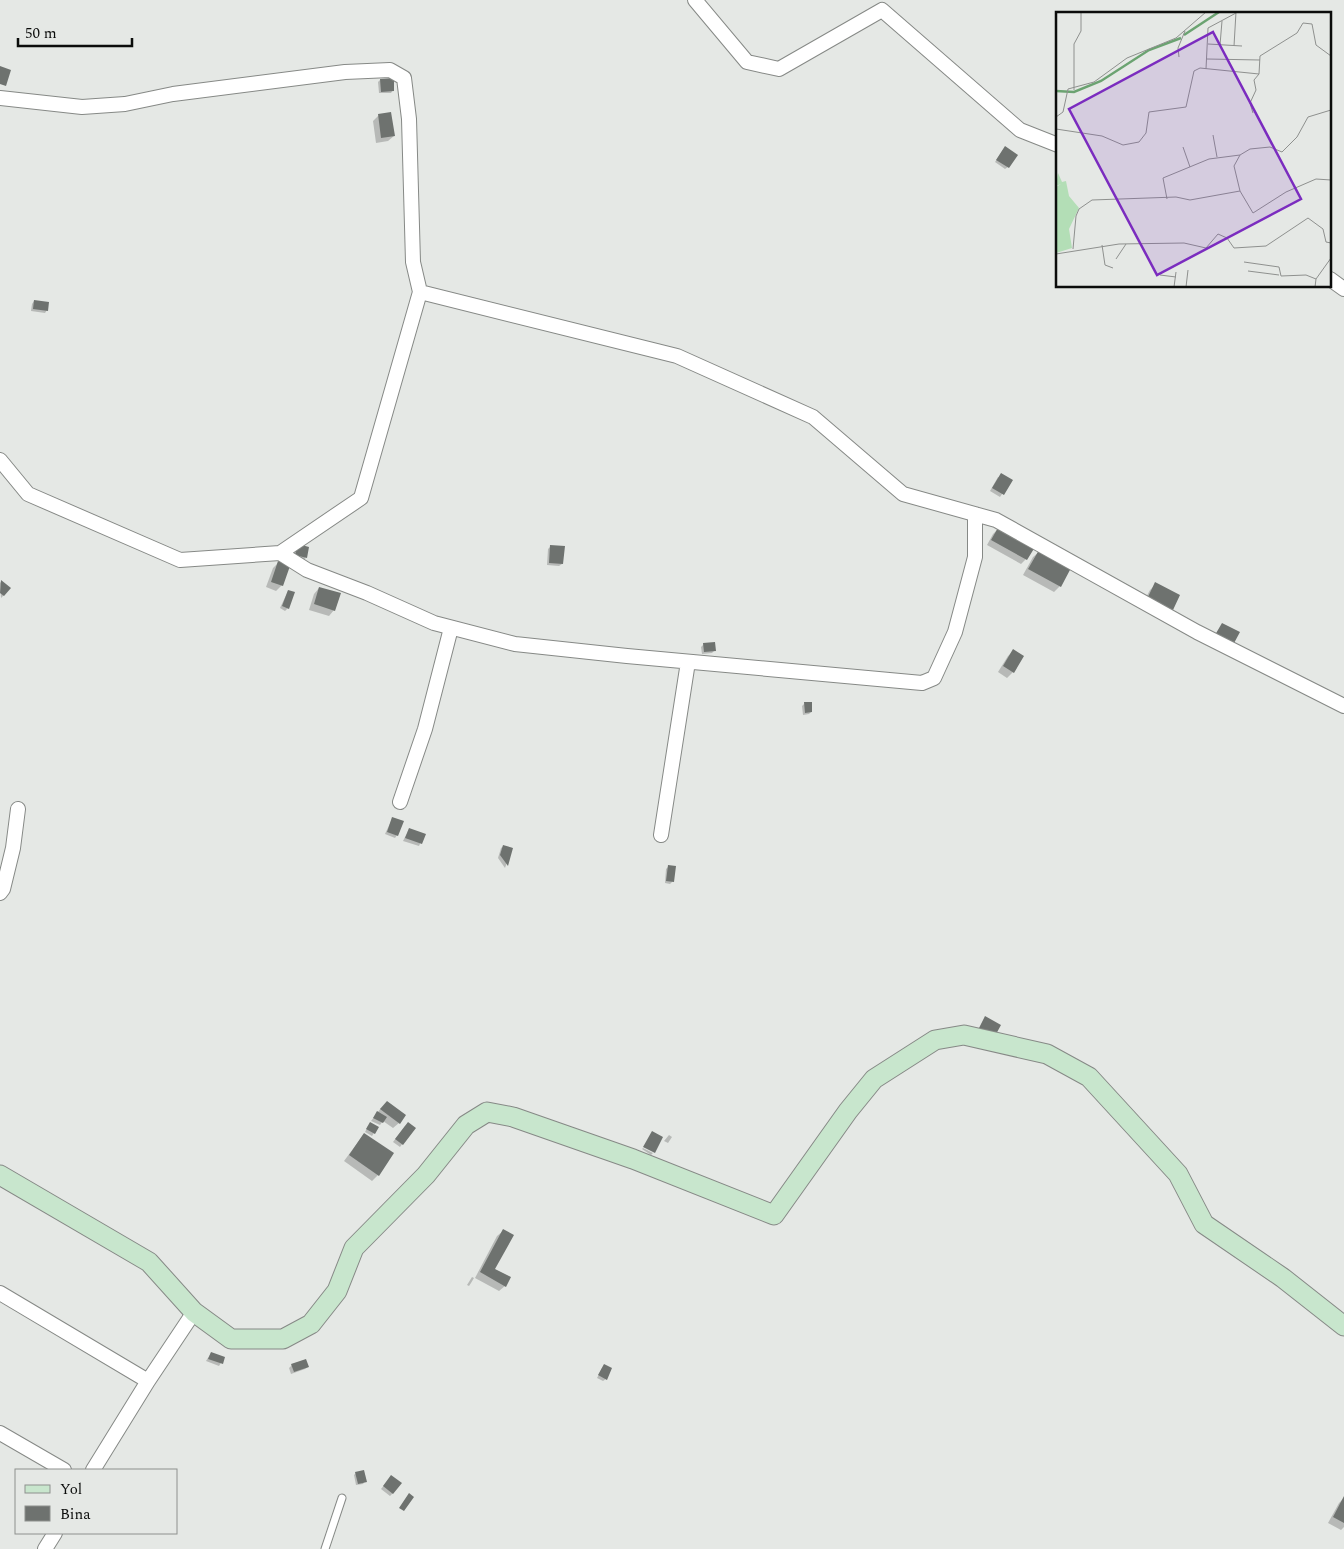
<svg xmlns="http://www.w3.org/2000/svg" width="1344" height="1549" font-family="Spectral,serif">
	<rect width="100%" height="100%" fill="#e5e8e5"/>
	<path fill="#0003" d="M 380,80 L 393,90 L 391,93 L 379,93 L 378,82 Z
		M 390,114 L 394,136 L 388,141 L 376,143 L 373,121 L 378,116 Z
		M 1003,150 L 1008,167 L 1005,169 L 995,162 Z
		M 34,301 L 47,310 L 45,313 L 31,311 L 32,304 Z
		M 998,477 L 1011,481 L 1000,497 L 990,491 Z
		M 999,528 L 1026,559 L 1021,564 L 987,545 L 993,534 Z
		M 551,546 L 562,564 L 559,566 L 547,565 L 548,549 Z
		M 296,548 L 306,558 L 303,560 L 294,558 Z
		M 1039,552 L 1070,569 L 1060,586 L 1054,592 L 1023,575 L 1033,557 Z
		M 278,563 L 282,585 L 276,591 L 266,587 L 273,568 Z
		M 1,582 L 4,595 L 1,598 L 0,583 Z
		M 1156,584 L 1172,609 L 1166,614 L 1143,603 L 1150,590 Z
		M 319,588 L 334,610 L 329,616 L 309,610 L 314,594 Z
		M 288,591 L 288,608 L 285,611 L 280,608 Z
		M 704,644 L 714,651 L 712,653 L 702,654 L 701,647 Z
		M 1013,651 L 1013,672 L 1007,678 L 998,672 L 1008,656 Z
		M 805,703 L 811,712 L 809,714 L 803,715 L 802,706 Z
		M 392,819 L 397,835 L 395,838 L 385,834 Z
		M 409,829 L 424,835 L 419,846 L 403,841 Z
		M 504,846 L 512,848 L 505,868 L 498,858 L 501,848 Z
		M 669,866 L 673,881 L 670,884 L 665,883 L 666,869 Z
		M 381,1108 L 399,1123 L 393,1128 L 383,1121 L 380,1125 L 371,1121 Z
		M 368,1126 L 374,1133 L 372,1136 L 365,1132 Z
		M 405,1126 L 414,1128 L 400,1147 L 393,1142 Z
		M 364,1134 L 378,1175 L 372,1181 L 344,1161 Z
		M 669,1135 L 672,1137 L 668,1143 L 664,1141 Z
		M 643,1148 L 653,1153 L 651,1155 L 642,1149 Z
		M 503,1231 L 494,1269 L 505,1286 L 499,1291 L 475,1278 L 497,1236 Z
		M 472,1277 L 474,1278 L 471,1283 L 469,1286 L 467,1285 Z
		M 211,1353 L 224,1358 L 219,1366 L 206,1361 Z
		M 292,1365 L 308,1367 L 305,1369 L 291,1374 L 289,1368 Z
		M 602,1368 L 606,1379 L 603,1381 L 597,1378 Z
		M 356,1473 L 365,1481 L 363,1484 L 356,1485 L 354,1475 Z
		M 389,1479 L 393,1493 L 390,1496 L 381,1489 Z
		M 1344,1498 L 1344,1527 L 1341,1530 L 1328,1523 L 1339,1503 Z"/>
	<path fill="#6e726f" d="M 0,66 L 11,70 L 6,86 L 0,84 Z
		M 394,78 L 394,91 L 381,92 L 380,79 Z
		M 391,112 L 395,136 L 381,138 L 378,114 Z
		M 1005,146 L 1018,155 L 1009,168 L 996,160 Z
		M 34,300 L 49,302 L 48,311 L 33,309 Z
		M 1001,473 L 1013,480 L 1004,495 L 992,488 Z
		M 999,526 L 1035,547 L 1027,560 L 991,540 Z
		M 298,544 L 309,547 L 307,558 L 295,555 Z
		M 550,545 L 565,546 L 563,564 L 549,563 Z
		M 1039,550 L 1071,568 L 1061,587 L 1028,569 Z
		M 278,561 L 290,566 L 283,586 L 271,582 Z
		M 1,580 L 11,588 L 4,596 L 0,593 Z
		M 1155,582 L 1180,595 L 1173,610 L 1148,597 Z
		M 319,587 L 341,593 L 335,611 L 314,604 Z
		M 288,590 L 295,592 L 289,609 L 282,606 Z
		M 1222,623 L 1240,632 L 1233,645 L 1215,635 Z
		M 715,642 L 716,651 L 704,652 L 703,643 Z
		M 1013,649 L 1024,656 L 1014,673 L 1003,666 Z
		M 804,702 L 812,702 L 812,712 L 805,713 Z
		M 392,817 L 404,821 L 398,836 L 387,832 Z
		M 409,828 L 426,834 L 422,844 L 405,838 Z
		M 503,845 L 513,848 L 508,866 L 500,855 Z
		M 668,865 L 676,866 L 674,882 L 666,881 Z
		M 985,1016 L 1001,1025 L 995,1036 L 979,1028 Z
		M 387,1101 L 406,1115 L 400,1124 L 380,1109 Z
		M 377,1111 L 387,1117 L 383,1123 L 373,1118 Z
		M 370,1122 L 379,1127 L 375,1134 L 366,1129 Z
		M 408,1122 L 416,1128 L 403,1145 L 395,1139 Z
		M 652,1131 L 663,1137 L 655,1153 L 643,1147 Z
		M 364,1133 L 394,1153 L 379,1176 L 349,1155 Z
		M 503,1229 L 514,1235 L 495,1269 L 511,1277 L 506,1287 L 480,1272 Z
		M 211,1352 L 225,1357 L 223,1364 L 208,1359 Z
		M 306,1359 L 309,1367 L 294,1372 L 291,1364 Z
		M 604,1364 L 612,1368 L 607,1380 L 598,1375 Z
		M 364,1470 L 367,1482 L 358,1484 L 355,1472 Z
		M 391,1475 L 402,1483 L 393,1494 L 383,1486 Z
		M 409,1493 L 414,1497 L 404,1511 L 399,1508 Z
		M 1344,1496 L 1344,1523 L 1333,1517 Z"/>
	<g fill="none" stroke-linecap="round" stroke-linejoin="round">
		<defs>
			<path id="lane" d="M 325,1549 L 342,1498"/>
			<path id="street" d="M 695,0 L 747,62 L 779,69 L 882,10 L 1020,130 L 1058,145
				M 0,98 L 82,107 L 125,104 L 173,94 L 345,72 L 390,70 L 404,78 L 409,119 L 413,262 L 420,292 L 361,498 L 280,553 L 180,560 L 28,494 L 0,460
				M 1330,279 L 1344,289
				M 420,292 L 677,356 L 813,417 L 903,494 L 996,520 L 1197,632 L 1344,706
				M 280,553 L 307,570 L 367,593 L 434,623 L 515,644 L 627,656 L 922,683 L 934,678 L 955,632 L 975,557 L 975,514
				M 400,802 L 425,729 L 451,628
				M 661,835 L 688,662
				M 0,893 L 3,889 L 13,848 L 18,809
				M 0,1293 L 148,1381
				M 0,1433 L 64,1470
				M 93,1470 L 148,1381 L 194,1312
				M 45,1549 L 55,1533"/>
			<path id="secondary" d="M 0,1175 L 149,1262 L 194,1312 L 231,1339 L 283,1339 L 311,1324 L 337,1291 L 354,1248 L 426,1175 L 466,1125 L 487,1112 L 513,1117 L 633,1159 L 774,1215 L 848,1111 L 874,1079 L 935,1040 L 964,1035 L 1047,1054 L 1089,1077 L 1178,1174 L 1204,1224 L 1283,1278 L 1344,1326"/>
		</defs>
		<use href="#lane" stroke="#868986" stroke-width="9"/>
		<use href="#street" stroke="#868986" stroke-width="16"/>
		<use href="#secondary" stroke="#868986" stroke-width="21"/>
		<use href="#lane" stroke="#fff" stroke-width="7"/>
		<use href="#street" stroke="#fff" stroke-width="14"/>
		<use href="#secondary" stroke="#c8e6cd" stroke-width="19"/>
	</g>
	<g transform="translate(1056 12)">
		<rect width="275" height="275" fill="#e5e8e5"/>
		<path d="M 2,161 L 6,170 L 10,169 L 13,184 L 23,196 L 13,217 L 16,236 L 0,241 L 0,175 L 5,172 L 0,174 Z" fill="#b3deb6"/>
		<path fill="none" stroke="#6ba371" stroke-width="2.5" d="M 128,23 L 163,0M 0,79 L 18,80 L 45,69 L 93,38 L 125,26"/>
		<path fill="none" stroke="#8e908e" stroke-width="1" d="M 152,32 L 186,34M 164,33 L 166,9M 178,34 L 180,0M 123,45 L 122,36 L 129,19M 151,47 L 204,48M 150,57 L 152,16 L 180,1M 18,78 L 18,32 L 25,19 L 25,0M 275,98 L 252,105 L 241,125 L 226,140 L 214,135 L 194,137 L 184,143 L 178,154 L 184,179 L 197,201 L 230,180 L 260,167 L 275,168M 197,101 L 194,91 L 200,78 L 198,68 L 203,62M 0,105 L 7,100 L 12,77 L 38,70 L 71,46 L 120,26 L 150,0M 0,117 L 46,124 L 67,133 L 83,130 L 90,121 L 93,100 L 130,95 L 138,59 L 144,56 L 203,62 L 204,44 L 241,21 L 247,11 L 256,12 L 260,33 L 275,44M 157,123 L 161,145M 127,135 L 134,155M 111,187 L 107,166 L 153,147 L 184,143M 46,233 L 49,253 L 57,256M 17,237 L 20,204 L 23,197 L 36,188 L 120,185 L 134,188 L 184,179M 0,242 L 63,232 L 128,231 L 150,236 L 162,222 L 171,226 L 178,236 L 210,234 L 252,206 L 267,217 L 270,230 L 275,231M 60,247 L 70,232M 188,250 L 223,255 L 225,264 L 250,263 L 260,267M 192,259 L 223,263M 104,263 L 120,265M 118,275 L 120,260M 130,275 L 132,258M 259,275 L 260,267 L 275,246"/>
		<path fill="#7b2cbf" fill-opacity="0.15" stroke="#7b2cbf" stroke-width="2.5" d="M 157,20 L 245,187 L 101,263 L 13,97 Z"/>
		<rect width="275" height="275" fill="none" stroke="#0b0c0b" stroke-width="2.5"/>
	</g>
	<rect x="15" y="1469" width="162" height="65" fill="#e5e8e5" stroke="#8e908e"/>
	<rect x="25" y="1485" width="25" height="8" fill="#c8e6cd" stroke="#8e908e"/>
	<text x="60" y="1494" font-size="15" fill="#0b0c0b">Yol</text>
	<rect x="25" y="1506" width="25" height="15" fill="#6e726f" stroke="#8e908e"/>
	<text x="60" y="1519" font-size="15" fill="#0b0c0b">Bina</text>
	<path d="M18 38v8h114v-8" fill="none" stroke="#0b0c0b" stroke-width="2.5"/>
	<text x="25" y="38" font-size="15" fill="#0b0c0b" stroke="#e5e8e5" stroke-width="4" paint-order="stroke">50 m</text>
</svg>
